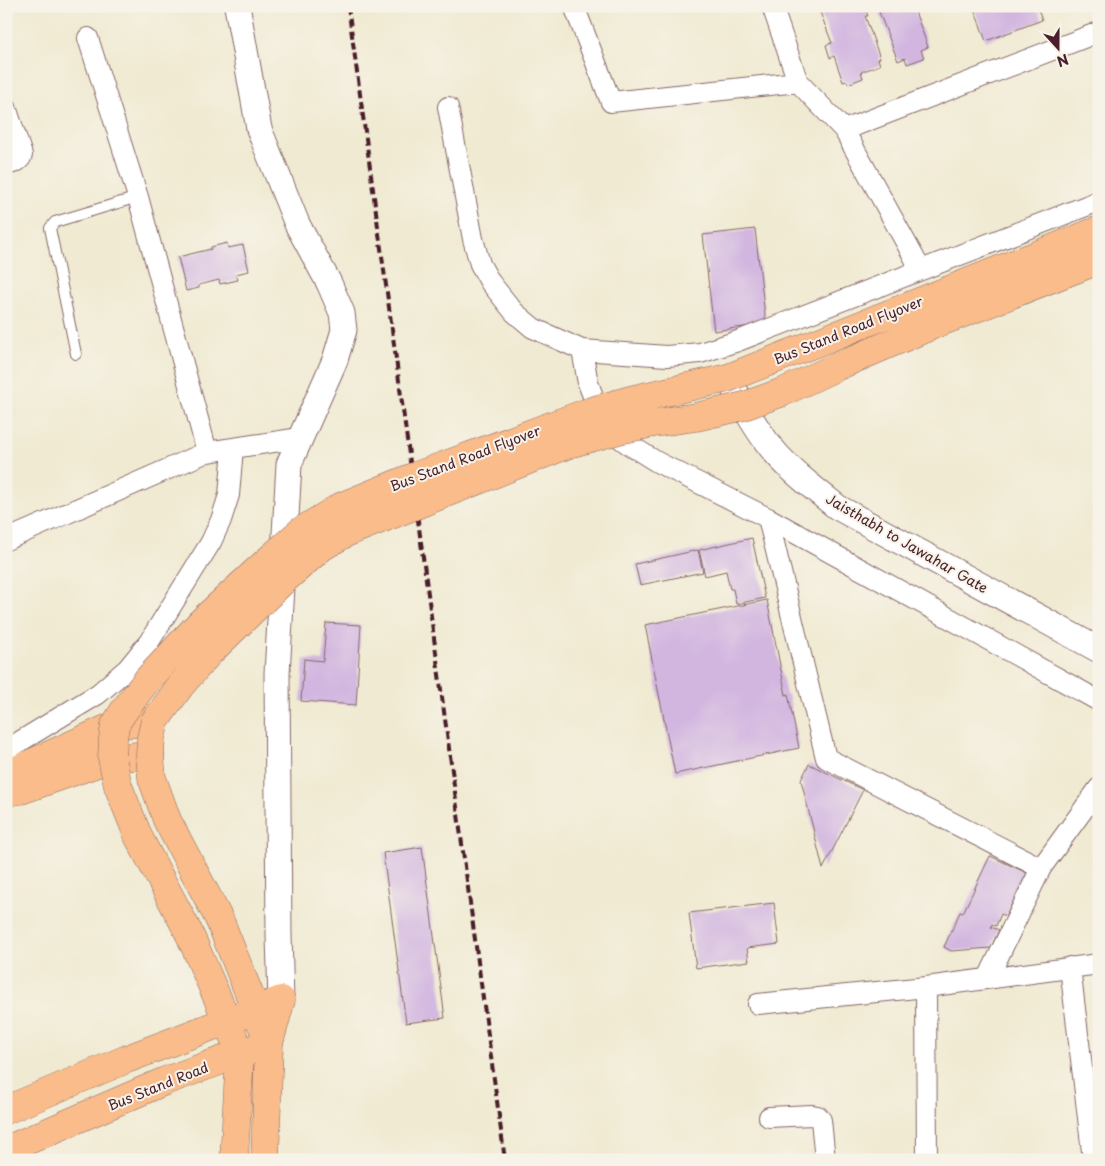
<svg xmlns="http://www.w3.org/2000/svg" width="1105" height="1166" font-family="'Playpen Sans',sans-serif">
	<rect width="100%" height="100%" fill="#f7f3e8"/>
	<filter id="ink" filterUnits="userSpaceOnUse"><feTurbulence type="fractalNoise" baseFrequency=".02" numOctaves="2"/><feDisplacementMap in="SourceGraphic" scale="10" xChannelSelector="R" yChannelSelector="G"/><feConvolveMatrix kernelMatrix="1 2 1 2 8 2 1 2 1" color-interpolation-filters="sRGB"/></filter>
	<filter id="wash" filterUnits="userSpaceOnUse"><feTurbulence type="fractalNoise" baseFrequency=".0096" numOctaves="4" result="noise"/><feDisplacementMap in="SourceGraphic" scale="20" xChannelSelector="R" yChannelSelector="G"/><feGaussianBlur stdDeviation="1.12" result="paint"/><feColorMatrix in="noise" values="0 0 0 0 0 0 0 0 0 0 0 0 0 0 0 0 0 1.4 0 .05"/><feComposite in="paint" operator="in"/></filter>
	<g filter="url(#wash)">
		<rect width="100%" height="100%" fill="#f0ead2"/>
		<g id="blocks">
			<path fill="#d2b6e0" d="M 822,6 L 864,6 L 868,16 L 865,16 L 880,58 L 878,59 L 880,65 L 861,72 L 863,78 L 848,84 L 847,81 L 843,82 L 834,56 L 830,58 L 826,45 L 832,43 L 818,7 Z
				M 890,6 L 913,6 L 928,47 L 921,50 L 924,58 L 907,64 L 905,58 L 898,61 L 879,12 L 891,8 Z
				M 973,6 L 1037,6 L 1042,20 L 986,41 Z
				M 755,229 L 766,324 L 714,331 L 703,235 Z
				M 227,243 L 228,248 L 243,245 L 249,271 L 236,274 L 238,280 L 220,284 L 219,280 L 199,285 L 199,288 L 186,291 L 178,257 L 211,249 L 211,247 Z
				M 752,538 L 765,598 L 736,604 L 733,589 L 730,589 L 726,571 L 705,576 L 699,550 Z
				M 698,550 L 703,572 L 640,585 L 635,564 Z
				M 767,600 L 786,695 L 788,694 L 799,748 L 675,774 L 645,625 Z
				M 326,623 L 361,625 L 356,705 L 301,701 L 304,659 L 323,661 Z
				M 809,764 L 863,790 L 823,869 L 801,780 Z
				M 422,847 L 445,1018 L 406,1023 L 383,853 Z
				M 990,856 L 1027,873 L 1006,916 L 1001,914 L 996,926 L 992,924 L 991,927 L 999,930 L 991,948 L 951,951 L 944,947 L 960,912 L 963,913 Z
				M 774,903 L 779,944 L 747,948 L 749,961 L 696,968 L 689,913 Z"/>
		</g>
	</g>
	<g filter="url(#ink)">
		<use href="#blocks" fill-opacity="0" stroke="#846665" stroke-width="1"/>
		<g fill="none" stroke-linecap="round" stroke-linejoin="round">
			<defs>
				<path id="service" d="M 76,354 L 50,228 L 55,222 L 138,197"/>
				<path id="minor" d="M 574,6 L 611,102 L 798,82
					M 772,6 L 798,82 L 844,130 L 921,270
					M 88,38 L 138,197 L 207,452
					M 6,107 L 22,155 C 20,162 13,163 6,165
					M 448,107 L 473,239 L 480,264 L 490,282 L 514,312 L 533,328 L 582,350 L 667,356 L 700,353 L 738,341 L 1099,201
					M 844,130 L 1099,32
					M 582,350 L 588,383 L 599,412 L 613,433 L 628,444 L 657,462 L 768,518 L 1099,701
					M 768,518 L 826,758 L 1041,868
					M 6,540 L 207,452 L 300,438
					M 6,750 L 98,694 L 128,668 L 149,642 L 211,542 L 221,520 L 229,495 L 233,448
					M 1070,967 L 1093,1160
					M 988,978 L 1041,868 L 1099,788
					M 926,987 L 927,1160
					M 758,1004 L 926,987 L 1099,964
					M 769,1117 L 812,1115 L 818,1116 L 821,1120 L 825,1160"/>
				<path id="tertiary" d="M 237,6 L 259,129 L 297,224 L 329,283 L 342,313 L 344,330 L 335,360 L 289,464 L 277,674 L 279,936 L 281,1000
					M 728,378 C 740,399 751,421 766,441 C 785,467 812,487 837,507 L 1099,650"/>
				<path id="primary" d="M 6,776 L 12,772 L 115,725 L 155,721
					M 6,792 L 21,790 L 112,758 L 150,755
					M 220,921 L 269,1043 L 265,1160
					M 189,933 L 227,1020 L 240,1054 L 234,1160
					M 6,1110 L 127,1059 L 281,1000
					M 6,1150 L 165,1081 L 269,1043 L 281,1000"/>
			</defs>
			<use href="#service" stroke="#846665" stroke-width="12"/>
			<use href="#minor" stroke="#846665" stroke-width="22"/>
			<use href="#tertiary" stroke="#846665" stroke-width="27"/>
			<use href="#primary" stroke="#846665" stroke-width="29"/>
			<use href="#service" stroke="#fff" stroke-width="10"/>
			<use href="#minor" stroke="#fff" stroke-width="20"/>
			<use href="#tertiary" stroke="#fff" stroke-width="25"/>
			<use href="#primary" stroke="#f9bc8a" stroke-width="28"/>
			<path stroke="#4a1f2b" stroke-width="4" stroke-dasharray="8 4" stroke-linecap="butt" d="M 348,6 L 505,1160"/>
			<defs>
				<path id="primary-bridge" d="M 220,921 L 167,820 L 152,778 L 150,755 L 151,738 L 155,721 L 181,685 L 210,652 L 284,580 L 322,547 L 346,533 L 569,444 L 619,430 L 654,423 L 696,417 L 744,406 L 783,392 L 836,367 L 938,323 L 1099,260
					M 189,933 L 139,838 L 118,786 L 112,758 L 113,739 L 115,725 L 123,712 L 147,680 L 202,621 L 264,564 L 301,531 L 340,507 L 413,477 L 591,411 L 630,400 L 728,378 L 1099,230"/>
			</defs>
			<use href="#primary-bridge" stroke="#846665" stroke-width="29" stroke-linecap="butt"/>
			<use href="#primary-bridge" stroke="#f9bc8a" stroke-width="28"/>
		</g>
	</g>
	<g text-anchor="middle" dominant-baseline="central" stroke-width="4" stroke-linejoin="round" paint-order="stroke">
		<g font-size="14" fill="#4a1f2b" stroke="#f7f3e8">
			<text transform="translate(848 330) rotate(-22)">Bus Stand Road Flyover</text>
			<text transform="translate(465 458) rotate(-21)">Bus Stand Road Flyover</text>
			<text transform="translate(907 543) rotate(30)">Jaisthabh to Jawahar Gate</text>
			<text transform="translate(158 1086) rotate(-22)">Bus Stand Road</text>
		</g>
	</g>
	<rect width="1105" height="1166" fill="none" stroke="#f7f3e8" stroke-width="25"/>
	<g transform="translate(1058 48) rotate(159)" stroke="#f7f3e8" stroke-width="4" paint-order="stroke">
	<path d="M0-4L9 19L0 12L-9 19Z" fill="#4a1f2b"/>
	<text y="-8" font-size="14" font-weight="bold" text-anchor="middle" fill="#4a1f2b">N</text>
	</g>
</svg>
